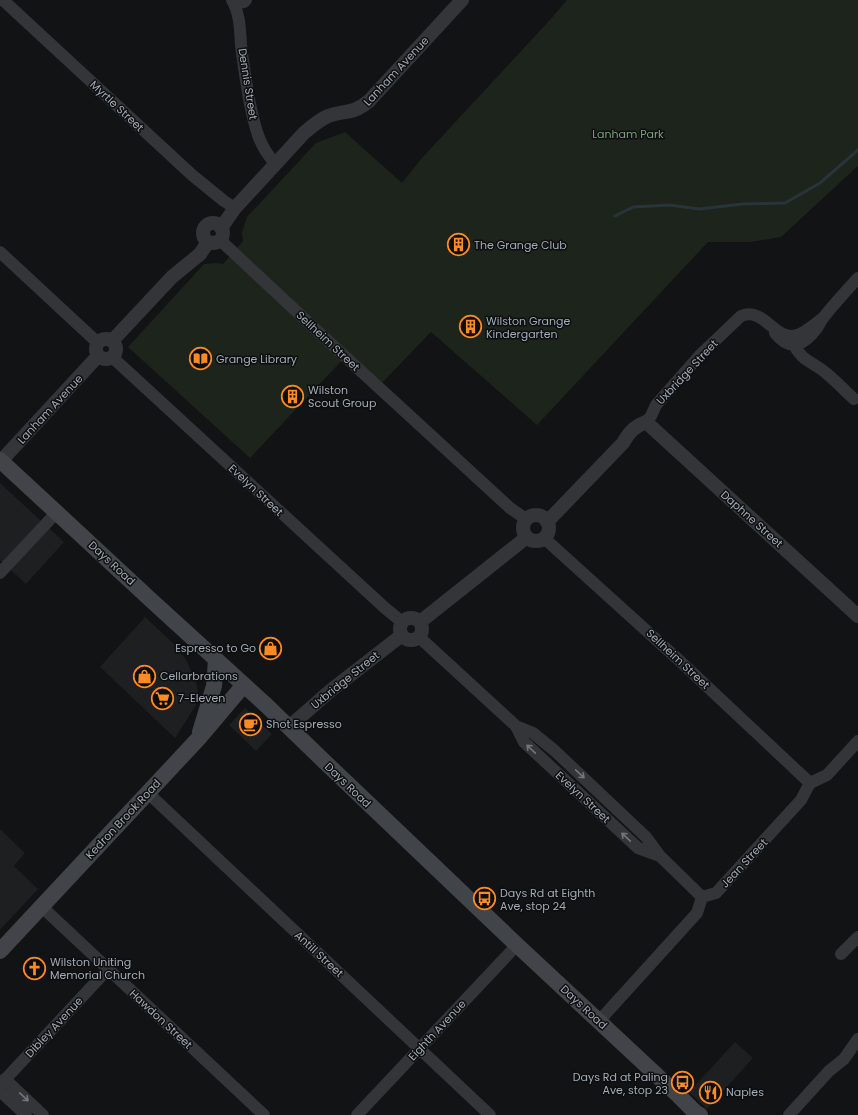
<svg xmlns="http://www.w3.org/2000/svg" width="858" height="1115" font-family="Poppins,sans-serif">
	<rect width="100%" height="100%" fill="#121314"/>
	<path fill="#1e1f21" d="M 0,483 L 64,542 L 26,584 L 0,560 Z
		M 145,617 L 174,644 L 186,660 L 196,681 L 198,694 L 196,705 L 175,738 L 100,667 Z
		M 245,708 L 272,734 L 256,751 L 229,725 Z
		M 0,829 L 25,853 L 14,866 L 38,889 L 0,930 Z
		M 735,1042 L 753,1058 L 707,1109 L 689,1092 Z"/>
	<path fill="#1d241c" d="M 567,0 L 858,0 L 858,166 L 781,237 L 751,242 L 708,242 L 537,425 L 431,332 L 380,385 L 348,354 L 250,458 L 128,347 L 204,264 L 216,263 L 223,264 L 243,241 L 242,232 L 247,217 L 316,143 L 345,132 L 402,183 L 421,159 L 549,21 Z"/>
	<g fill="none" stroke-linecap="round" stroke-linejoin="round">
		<path stroke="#283439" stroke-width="3" d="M 615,216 L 633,207 L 669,205 L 699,209 L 743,204 L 785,203 L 820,183 L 858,150"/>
		<path stroke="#333539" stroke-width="12" d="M 3,0 L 192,175 L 224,201 L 235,208
			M 232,0 C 240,13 240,30 241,45 C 243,63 246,81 249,99 C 254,123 258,146 275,163
			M 234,3 L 244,2 L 246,0
			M 220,240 L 326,339 L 510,508 L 526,519
			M 0,252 L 98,343
			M 775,333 C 790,352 804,346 817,328 C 819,325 821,321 823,318 C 834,304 846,291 858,278
			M 798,339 L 794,345 C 803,362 813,362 826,373 C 836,381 845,391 854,399
			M 112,357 L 385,608 L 402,622
			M 646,422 L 651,416 L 656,405 L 701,354 L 741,316 C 764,306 775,342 797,335 C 805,333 816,323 823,318
			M 544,538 L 681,662 L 810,783
			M 0,573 L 57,512
			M 419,637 L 516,726 L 524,742 L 638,848 L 660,856
			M 516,726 L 533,733 L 555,751 L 646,837 L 660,856 L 702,897
			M 148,793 L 490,1115
			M 41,906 L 264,1115
			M 841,954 L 858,937
			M 599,1021 L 697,913 L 702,897 L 716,893 L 801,800 L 810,783 L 827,775 L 858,741
			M 5,1079 L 43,1115
			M 0,1085 L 108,969
			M 0,1091 L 26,1115
			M 357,1115 L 517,945
			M 789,1115 L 829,1071 L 844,1059 L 858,1039"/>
		<path stroke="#333539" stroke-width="14" d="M203 233a10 10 0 1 1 20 0a10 10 0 1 1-20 0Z
			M 221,228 L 235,208 L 304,133 C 312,126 319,120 328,116 C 345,110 352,115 369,101 L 462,0
			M96 349a10 10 0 1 1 20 0a10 10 0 1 1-20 0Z
			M 112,341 L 172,277 L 200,254 L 208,242
			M 1,461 L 98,356
			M523 528a13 13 0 1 1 26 0a13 13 0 1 1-26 0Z
			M 547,522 L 623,443 C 630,431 634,427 646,422 L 858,616
			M400 629a11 11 0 1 1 22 0a11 11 0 1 1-22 0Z
			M 420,622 L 527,537
			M 289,727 L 330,691 L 402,635"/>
		<path stroke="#41454a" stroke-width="16" d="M 0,460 L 152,601 L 266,705 L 328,765 L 517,945 L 679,1096 L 695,1112 L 700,1115
			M 200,732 L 214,686 L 216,660
			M 0,951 C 66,880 133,809 199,738 C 214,721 229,702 244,685"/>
	</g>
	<defs><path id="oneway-shaft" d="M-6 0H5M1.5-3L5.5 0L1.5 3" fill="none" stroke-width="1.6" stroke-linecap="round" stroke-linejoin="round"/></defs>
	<g stroke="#71767e">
		<use href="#oneway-shaft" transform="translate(531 749) rotate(-136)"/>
		<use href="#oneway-shaft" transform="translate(580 774) rotate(43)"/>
		<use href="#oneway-shaft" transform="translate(626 837) rotate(-137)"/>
		<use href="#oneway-shaft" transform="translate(24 1097) rotate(43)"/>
	</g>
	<defs>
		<symbol id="building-ring" viewBox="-11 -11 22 22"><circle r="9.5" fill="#0d0e0f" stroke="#fc8b23" stroke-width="1.5"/><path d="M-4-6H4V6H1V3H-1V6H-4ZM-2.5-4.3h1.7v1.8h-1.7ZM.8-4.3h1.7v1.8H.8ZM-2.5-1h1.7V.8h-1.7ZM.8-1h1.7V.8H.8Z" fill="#fc8b23"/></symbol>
		<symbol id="library-ring" viewBox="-11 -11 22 22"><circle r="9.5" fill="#0d0e0f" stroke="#fc8b23" stroke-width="1.5"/><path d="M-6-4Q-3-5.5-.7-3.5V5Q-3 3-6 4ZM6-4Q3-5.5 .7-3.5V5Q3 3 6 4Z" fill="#fc8b23"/></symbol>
		<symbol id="shop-ring" viewBox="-11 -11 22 22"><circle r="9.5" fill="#0d0e0f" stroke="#fc8b23" stroke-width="1.5"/><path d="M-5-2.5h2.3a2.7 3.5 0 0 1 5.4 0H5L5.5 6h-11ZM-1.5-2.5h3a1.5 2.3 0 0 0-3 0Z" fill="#fc8b23"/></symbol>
		<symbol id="supermarket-ring" viewBox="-11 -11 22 22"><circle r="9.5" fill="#0d0e0f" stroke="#fc8b23" stroke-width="1.5"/><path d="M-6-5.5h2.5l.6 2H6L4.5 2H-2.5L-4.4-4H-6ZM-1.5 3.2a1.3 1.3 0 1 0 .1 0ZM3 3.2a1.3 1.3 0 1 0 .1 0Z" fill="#fc8b23"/></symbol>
		<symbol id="cafe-ring" viewBox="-11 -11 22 22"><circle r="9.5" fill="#0d0e0f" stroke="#fc8b23" stroke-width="1.5"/><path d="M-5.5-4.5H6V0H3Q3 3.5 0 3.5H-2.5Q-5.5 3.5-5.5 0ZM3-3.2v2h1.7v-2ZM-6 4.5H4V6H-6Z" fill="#fc8b23"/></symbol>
		<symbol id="bus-ring" viewBox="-11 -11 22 22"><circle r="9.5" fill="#0d0e0f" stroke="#fc8b23" stroke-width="1.5"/><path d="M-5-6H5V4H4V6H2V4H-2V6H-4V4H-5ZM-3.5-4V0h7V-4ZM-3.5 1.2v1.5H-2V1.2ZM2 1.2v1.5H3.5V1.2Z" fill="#fc8b23"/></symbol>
		<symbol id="church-ring" viewBox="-11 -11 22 22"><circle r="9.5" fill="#0d0e0f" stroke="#fc8b23" stroke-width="1.5"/><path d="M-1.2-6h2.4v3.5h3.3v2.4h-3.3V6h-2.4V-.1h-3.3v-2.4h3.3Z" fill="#fc8b23"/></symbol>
		<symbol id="restaurant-ring" viewBox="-11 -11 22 22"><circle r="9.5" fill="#0d0e0f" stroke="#fc8b23" stroke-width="1.5"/><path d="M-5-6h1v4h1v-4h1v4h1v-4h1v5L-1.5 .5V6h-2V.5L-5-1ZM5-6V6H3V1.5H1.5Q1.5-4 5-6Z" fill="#fc8b23"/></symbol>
	</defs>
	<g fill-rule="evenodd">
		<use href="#building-ring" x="446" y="232" width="25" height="25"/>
		<use href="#building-ring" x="458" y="314" width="25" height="25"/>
		<use href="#library-ring" x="188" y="346" width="25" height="25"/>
		<use href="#building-ring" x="280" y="384" width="25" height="25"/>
		<use href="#shop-ring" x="258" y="636" width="25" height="25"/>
		<use href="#shop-ring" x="132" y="664" width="25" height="25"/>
		<use href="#supermarket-ring" x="150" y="686" width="25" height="25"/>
		<use href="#cafe-ring" x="238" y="712" width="25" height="25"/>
		<use href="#bus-ring" x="472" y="886" width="25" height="25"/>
		<use href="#church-ring" x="22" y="956" width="25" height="25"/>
		<use href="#bus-ring" x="670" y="1070" width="25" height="25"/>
		<use href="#restaurant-ring" x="698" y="1080" width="25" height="25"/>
	</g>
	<g text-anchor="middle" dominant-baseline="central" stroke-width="3" stroke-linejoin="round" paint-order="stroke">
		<g font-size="11" fill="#a3acb6" stroke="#0d0e0f">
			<text transform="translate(396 71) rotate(-47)">Lanham Avenue</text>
			<text transform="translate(248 84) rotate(81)">Dennis Street</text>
			<text transform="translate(117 106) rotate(43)">Myrtle Street</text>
			<text transform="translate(328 341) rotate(43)">Sellheim Street</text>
			<text transform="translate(687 372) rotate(-47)">Uxbridge Street</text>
			<text transform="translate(50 409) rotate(-47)">Lanham Avenue</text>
			<text transform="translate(256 490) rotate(43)">Evelyn Street</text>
			<text transform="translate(752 519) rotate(42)">Daphne Street</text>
			<text transform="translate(112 563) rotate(43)">Days Road</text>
			<text transform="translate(678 659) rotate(43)">Sellheim Street</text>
			<text transform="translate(345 680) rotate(-39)">Uxbridge Street</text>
			<text transform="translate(348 785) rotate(44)">Days Road</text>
			<text transform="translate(583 797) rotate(43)">Evelyn Street</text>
			<text transform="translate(123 819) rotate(-47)">Kedron Brook Road</text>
			<text transform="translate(744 863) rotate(-47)">Jean Street</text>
			<text transform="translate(319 954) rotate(43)">Antill Street</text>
			<text transform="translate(584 1007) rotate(43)">Days Road</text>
			<text transform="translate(161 1019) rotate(43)">Hawdon Street</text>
			<text transform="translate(54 1027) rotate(-47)">Dibley Avenue</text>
			<text transform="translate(437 1030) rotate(-47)">Eighth Avenue</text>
		</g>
		<g font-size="11" fill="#7ea279" stroke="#0d0e0f">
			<text x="628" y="134">Lanham Park</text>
		</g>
		<g font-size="11" fill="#a3acb6" stroke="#0d0e0f" text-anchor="start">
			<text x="474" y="245">The Grange Club</text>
			<text x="486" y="321">Wilston Grange<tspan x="486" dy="13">Kindergarten</tspan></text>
			<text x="216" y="359">Grange Library</text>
			<text x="308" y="390">Wilston<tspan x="308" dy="13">Scout Group</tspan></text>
			<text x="256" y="648" text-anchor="end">Espresso to Go</text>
			<text x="160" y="676">Cellarbrations</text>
			<text x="178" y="698">7-Eleven</text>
			<text x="266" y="724">Shot Espresso</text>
			<text x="500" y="893">Days Rd at Eighth<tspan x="500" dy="13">Ave, stop 24</tspan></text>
			<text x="50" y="962">Wilston Uniting<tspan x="50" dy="13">Memorial Church</tspan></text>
			<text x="668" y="1077" text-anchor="end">Days Rd at Paling<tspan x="668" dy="13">Ave, stop 23</tspan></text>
			<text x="726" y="1092">Naples</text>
		</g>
	</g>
</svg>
